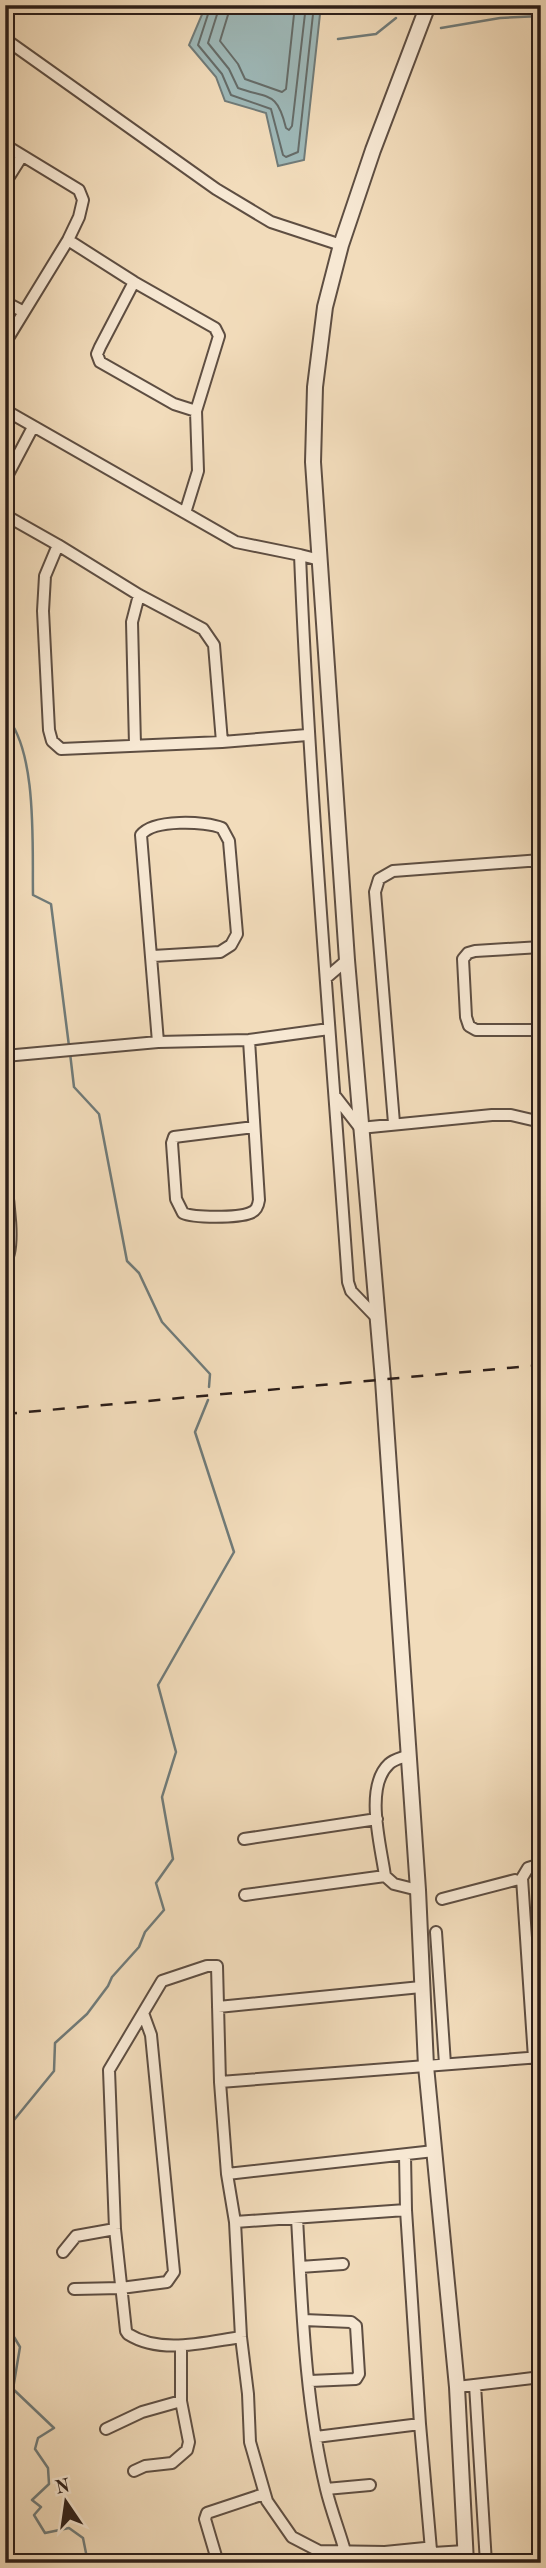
<svg xmlns="http://www.w3.org/2000/svg" width="546" height="2568" font-family="'Old Standard TT',serif">
	<rect width="100%" height="100%" fill="#f2dcbb"/>
	<filter id="stains"><feTurbulence type="fractalNoise" baseFrequency=".00286" numOctaves="4"/><feColorMatrix values="0 0 0 0 .2 0 0 0 0 .09 0 0 0 0 .02 0 0 0 .5 -.17"/></filter>
	<radialGradient id="worn" r=".72"><stop offset=".6" stop-color="#630" stop-opacity="0"/><stop offset="1" stop-color="#630" stop-opacity=".3"/></radialGradient>
	<path fill="#9eb9b9" stroke="#707b79" stroke-width="2" d="M 206,5 L 321,5 L 304,160 L 278,166 L 266,113 L 225,101 L 216,77 L 189,45 Z"/>
	<g fill="none" stroke-linecap="round" stroke-linejoin="round">
		<path stroke="#656c69" stroke-width="2" d="M 211,5 L 198,45 L 222,74 L 231,95 L 271,109 L 283,155 L 286,157 L 298,152 L 314,5
			M 220,5 L 208,43 L 229,69 L 238,88 C 269,99 277,91 286,128 L 289,130 L 292,126 L 306,5
			M 231,5 L 220,41 L 238,64 L 245,79 L 282,92 L 286,89 L 295,5"/>
		<path stroke="#707b79" stroke-width="2.5" d="M 441,28 L 500,18 L 541,16
			M 338,39 L 376,34 L 396,18
			M 5,715 C 38,750 32,848 33,895 L 51,904 L 69,1046
			M 70,1053 L 74,1087 L 99,1114 L 127,1261 L 139,1273 L 162,1322 L 210,1374 L 209,1387
			M 5,2131 L 54,2071 L 55,2043 L 87,2014 L 108,1986 L 112,1977 L 139,1947 L 145,1932 L 164,1910 L 156,1883 L 173,1859 L 162,1797 L 176,1752 L 158,1685 L 234,1552 L 195,1432 L 208,1400
			M 5,2322 L 20,2347 L 13,2389 L 54,2428 L 38,2438 L 35,2449 L 48,2468 L 49,2484 L 32,2500 L 41,2507 L 34,2515 L 45,2533 L 69,2528 L 83,2538 L 88,2563"/>
		<defs>
			<path id="minor" d="M 5,39 L 216,189 L 271,222 L 341,245
				M 5,145 L 79,190 L 83,200 L 79,217 L 68,240 L 5,343
				M 5,183 L 22,156
				M 68,240 L 134,282 L 215,328 L 219,336 L 196,411 L 198,471 L 185,513
				M 134,282 L 100,347 L 97,354 L 100,362 L 174,404 L 196,411
				M 5,302 L 24,312
				M 5,410 L 236,542 L 300,555
				M 5,480 L 33,427
				M 5,515 L 58,545
				M 320,560 L 300,555 C 310,798 331,1040 348,1282 L 351,1291 L 377,1318
				M 222,742 L 214,645 L 203,629 L 139,595 L 58,545 L 45,576 L 43,611 L 49,730 L 52,741 L 61,749 L 222,742 L 307,735
				M 135,745 L 132,622 L 139,595
				M 539,860 L 541,940
				M 541,947 L 475,951 L 468,953 L 463,959 L 466,1017 L 469,1026 L 476,1030 L 536,1030 L 541,1026
				M 153,956 L 220,952 L 231,945 L 237,934 L 229,841 L 222,828 C 205,821 153,819 141,835 L 158,1042
				M 326,978 L 347,960
				M 249,1040 L 259,1200 C 258,1207 256,1211 250,1213 C 238,1218 193,1218 183,1213 L 176,1199 L 172,1143 L 174,1137 L 254,1127
				M 5,1056 L 158,1042 L 249,1040 L 329,1029
				M 336,1097 L 360,1128 L 492,1115 L 511,1115 L 541,1122
				M 394,1123 L 375,892 L 379,879 L 393,871 L 541,860
				M 5,1180 C 8,1196 16,1251 5,1262
				M 409,1755 C 402,1758 394,1759 389,1764 C 364,1787 381,1846 385,1876 L 394,1884 L 418,1890
				M 244,1839 L 377,1819
				M 245,1895 L 385,1876
				M 442,1899 L 515,1880
				M 436,1932 L 445,2064
				M 218,2007 L 421,1987
				M 534,2058 L 522,1878 L 528,1868 L 541,1864
				M 220,2082 L 541,2057
				M 434,2151 L 227,2174 L 235,2222 L 241,2337 L 248,2394 L 250,2442 L 267,2501 L 292,2537 L 319,2551 L 385,2552 L 425,2548 L 433,2553 L 435,2563
				M 227,2174 L 220,2082 L 217,1966 L 207,1966 L 162,1981 L 109,2070 L 115,2229 L 126,2331 L 128,2334 C 161,2355 206,2342 241,2337
				M 406,2210 L 420,2424 L 431,2550
				M 297,2218 C 302,2307 305,2402 326,2489 C 331,2510 339,2530 345,2551
				M 235,2222 L 406,2210 L 405,2155
				M 63,2252 L 76,2236 L 115,2229
				M 300,2267 L 343,2264
				M 74,2289 L 121,2288 L 167,2282 L 174,2272 L 151,2035 L 143,2013
				M 304,2320 L 351,2322 L 356,2326 L 359,2374 L 356,2379 L 310,2381
				M 475,2385 L 486,2563
				M 457,2387 L 541,2377
				M 106,2429 L 142,2412 L 181,2401
				M 316,2437 L 420,2424
				M 134,2471 L 145,2466 L 172,2463 L 187,2450 L 189,2442 L 181,2401 L 181,2346
				M 326,2489 L 370,2485
				M 433,2553 L 465,2551
				M 218,2563 L 205,2519 L 207,2513 L 264,2494"/>
			<path id="tertiary" d="M 428,5 L 373,150 L 341,245 L 325,307 L 315,387 L 313,462 L 347,960 L 383,1380 L 418,1890 L 426,2066 L 457,2387 L 466,2563"/>
		</defs>
		<use href="#minor" stroke="#5e4e42" stroke-width="14"/>
		<use href="#tertiary" stroke="#5e4e42" stroke-width="18"/>
		<use href="#minor" stroke="#f7e8d3" stroke-width="10"/>
		<use href="#tertiary" stroke="#f7e8d3" stroke-width="14"/>
		<path stroke="#2c1e19" stroke-width="2.5" stroke-dasharray="12 12" stroke-linecap="butt" d="M 5,1414 L 541,1365"/>
	</g>
	<rect width="546" height="2568" fill="none" stroke="#f2dcbb" stroke-width="28"/>
	<rect x="7" y="7" width="532" height="2554" fill="none" stroke="#2c1e19" stroke-width="3.5"/>
	<rect x="14" y="14" width="518" height="2540" fill="none" stroke="#2c1e19" stroke-width="2"/>
	<g transform="translate(66 2502) rotate(347)" stroke="#f7e8d3" stroke-width="5" paint-order="stroke">
	<path d="M0-5L12 26L0 18L-12 26Z" fill="#2c1e19"/>
	<text y="-10" font-size="19" font-weight="bold" text-anchor="middle" fill="#2c1e19">N</text>
	</g>
	<rect width="100%" height="100%" filter="url(#stains)"/>
	<rect width="100%" height="100%" fill="url(#worn)"/>
</svg>
